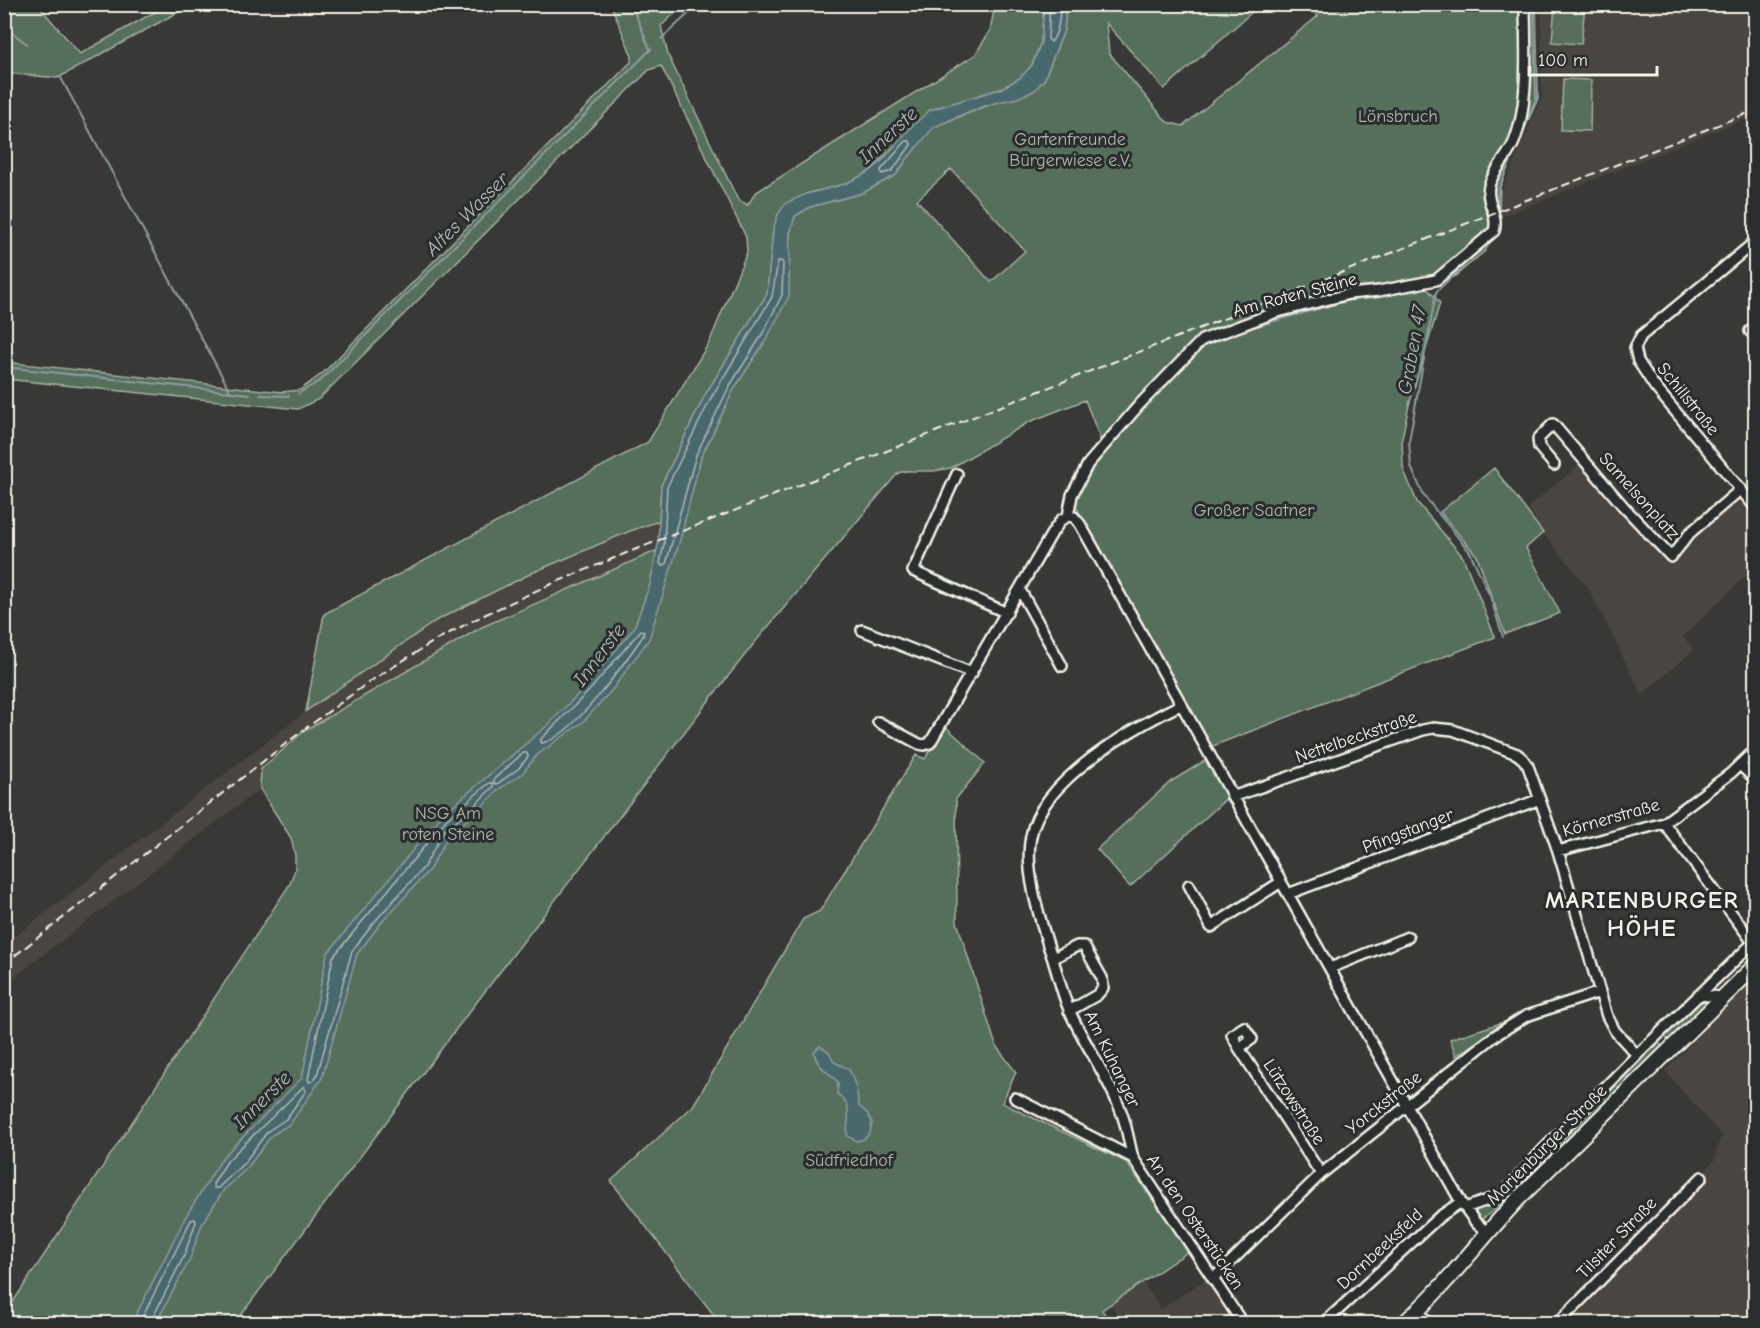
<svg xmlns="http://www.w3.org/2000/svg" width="1760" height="1328" font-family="'Comic Neue',sans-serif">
	<rect width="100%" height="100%" fill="#383836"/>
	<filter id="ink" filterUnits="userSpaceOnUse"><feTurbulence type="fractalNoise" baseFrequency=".0167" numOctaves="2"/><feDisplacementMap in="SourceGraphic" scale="12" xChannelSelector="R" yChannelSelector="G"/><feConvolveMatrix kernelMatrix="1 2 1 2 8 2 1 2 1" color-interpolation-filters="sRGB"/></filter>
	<g filter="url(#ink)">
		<path fill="#48453f" d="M 1541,5 L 1755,5 L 1755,115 L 1503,216 L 753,511 L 656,551 L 482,627 L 261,769 L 260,789 L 5,984 L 5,944 L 306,711 L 437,620 L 534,572 L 630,531 L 1498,199 L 1542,97 Z
			M 1590,456 L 1664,543 L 1732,487 L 1755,517 L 1755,567 L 1683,636 L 1694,650 L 1642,695 L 1587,586 L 1544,534 L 1528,507 Z
			M 1755,975 L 1755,1323 L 1557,1324 L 1714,1161 L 1721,1135 L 1665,1071 Z
			M 1206,1279 L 1232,1317 L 1223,1323 L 1123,1323 L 1110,1304 L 1143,1282 L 1161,1309 Z"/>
		<path fill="#566e5c" stroke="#a5b0a2" stroke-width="1.5" fill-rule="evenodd" d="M 4,5 L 38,5 L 80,54 L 167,5 L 191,5 L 58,78 L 5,73 Z
			M 611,5 L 684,5 L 661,26 L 668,55 L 738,200 L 748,205 L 755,193 L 975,55 L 990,31 L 995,5 L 1044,5 L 1041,42 L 1032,65 L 1020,78 L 1000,89 L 930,110 L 869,172 L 845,184 L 806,194 L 773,230 L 767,294 L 705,395 L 685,436 L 661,486 L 659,521 L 630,531 L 534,572 L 437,620 L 306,711 L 324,614 L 648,442 L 709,343 L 747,252 L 746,237 L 661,66 L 649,70 L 319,399 L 298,409 L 5,379 L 5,362 L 282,392 L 300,390 L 324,372 L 631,62 L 632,56 Z
			M 1066,5 L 1260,5 L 1164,89 L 1106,23 L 1109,53 L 1167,122 L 1183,126 L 1318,16 L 1309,5 L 1534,5 L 1536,98 L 1500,187 L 1498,227 L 1485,251 L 1455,276 L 1424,285 L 1440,303 L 1409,405 L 1402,438 L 1403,468 L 1417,502 L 1463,557 L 1495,637 L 1210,747 L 1073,501 L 1084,478 L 1104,449 L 1085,400 L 1029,422 L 951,468 L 933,471 L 906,471 L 898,473 L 756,641 L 703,708 L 463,1020 L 235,1323 L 5,1324 L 5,1314 L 290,884 L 295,869 L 295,855 L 291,838 L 260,789 L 261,769 L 304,731 L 482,627 L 656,551 L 656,554 L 677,547 L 701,457 L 734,389 L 767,338 L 789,255 L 790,233 L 795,216 L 810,207 L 862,193 L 896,175 L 907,159 L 933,127 L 994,103 L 1017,98 L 1044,80 L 1064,30 ZM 951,169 L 1025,251 L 991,282 L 917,200 Z
			M 1555,5 L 1585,5 L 1581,44 L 1552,42 Z
			M 1563,79 L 1591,80 L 1590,131 L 1561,130 Z
			M 1494,468 L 1543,533 L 1526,548 L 1560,613 L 1505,634 L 1477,556 L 1440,512 Z
			M 944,725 L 985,763 L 956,799 L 957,922 L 996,1046 L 1016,1072 L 1002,1103 L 1126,1162 L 1189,1251 L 1102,1310 L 1111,1323 L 720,1323 L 611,1181 L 693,1106 L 803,919 L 820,911 L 916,755 L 925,759 Z
			M 1206,760 L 1228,797 L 1130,887 L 1097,849 L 1170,782 Z
			M 1701,1000 L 1711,1000 L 1668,1040 L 1664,1036 Z
			M 1504,1022 L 1456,1056 L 1450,1039 Z
			M 1657,1041 L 1662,1046 L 1492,1212 L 1482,1219 L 1473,1214 L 1473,1211 C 1479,1205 1487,1206 1493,1200 C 1550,1150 1603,1095 1657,1041 Z"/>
		<path fill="#4a676d" stroke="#8e9e9e" stroke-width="1.5" d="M 1044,5 L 1066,5 L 1064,30 L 1044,80 L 1034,91 L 1017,98 L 994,103 L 968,112 L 934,127 L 907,159 L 896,175 L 862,193 L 810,207 L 795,216 L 790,233 L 789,296 L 767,338 L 734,389 L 701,457 L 680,540 L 649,639 L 612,690 L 583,722 L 537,755 L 522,774 L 499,789 L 475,814 L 450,833 L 429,870 L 381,923 L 357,954 L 322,1078 L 290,1124 L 272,1135 L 248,1167 L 223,1191 L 202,1224 L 190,1259 L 156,1323 L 132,1323 L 186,1216 L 223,1157 L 302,1078 L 327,954 L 442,815 L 549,724 L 585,687 L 634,628 L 650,584 L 658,544 L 661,486 L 705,395 L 767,294 L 773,230 L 778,214 L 786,203 L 806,194 L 845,184 L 869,172 L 880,163 L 912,126 L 930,110 L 1000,89 L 1020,78 L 1032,65 L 1041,42 Z
			M 820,1046 L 829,1052 L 834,1062 L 849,1069 L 856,1087 L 859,1106 L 867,1113 L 872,1122 L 870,1133 L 864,1139 L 857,1141 L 847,1136 C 847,1118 854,1105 837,1094 L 838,1082 C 827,1070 817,1068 814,1052 Z"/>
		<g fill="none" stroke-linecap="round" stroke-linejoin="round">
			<path stroke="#b0bab7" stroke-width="1.5" d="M 1050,4 L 1048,39 L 1051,42 C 1059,33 1060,17 1060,4
				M 906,141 L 910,141 L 911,145 L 892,171 L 882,174 L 881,170 Z
				M 778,261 L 781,261 L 783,263 L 782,295 L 762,335 L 729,387 L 696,455 L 666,564 L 662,566 L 660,563 L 664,544 L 667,487 L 711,398 L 772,297 Z
				M 641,630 L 644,632 L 643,636 C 626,661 570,741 541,743 L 541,739 L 589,691 Z
				M 523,753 L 527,753 L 528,757 L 518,769 L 497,784 L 494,783 L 494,779 Z
				M 489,783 L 493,783 L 493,787 L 471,809 L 445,829 L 424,867 L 376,920 L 352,951 L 317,1075 L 313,1081 L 309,1082 L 308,1079 L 333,957 L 446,820 Z
				M 304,1086 L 306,1091 L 286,1119 L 268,1131 L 244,1163 L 218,1188 L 214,1188 L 213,1184 L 228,1160 Z
				M 139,1324 L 191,1220 L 195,1219 L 196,1222 L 184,1256 L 152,1319 L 151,1324"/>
			<path stroke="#8e9e9e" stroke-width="2" d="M 631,4 L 650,49
				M 4,32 L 14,34 L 27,44
				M 661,39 L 699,4
				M 61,78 L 230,391
				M 1497,211 L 1498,190 L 1538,98 L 1536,4
				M 1492,238 L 1436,292 L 1409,441 L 1411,467 L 1424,496 L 1470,552 L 1490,596 L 1503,637
				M 1232,333 L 1350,300 L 1420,290
				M 4,367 L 250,394
				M 1169,381 L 1188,361
				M 298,394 L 321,380 L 651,49
				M 260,395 L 289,396"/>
			<defs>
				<path id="street" d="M 1756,241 L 1641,336 L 1635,348 L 1638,361 L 1655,387 L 1756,508
					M 1750,331 L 1756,337
					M 1554,465 L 1539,447 L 1538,439 L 1553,424 L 1624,507 L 1671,557 L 1690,533 L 1741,489
					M 957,474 L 913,571 L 1007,613
					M 1068,516 L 1074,517 L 1080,524 L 1461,1202 L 1476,1223 L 1487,1232
					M 1020,590 L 1062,666
					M 862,630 L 972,673
					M 878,722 L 919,744 L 924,745 L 930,743 L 1052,533 L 1061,520 L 1068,516 L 1072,495 L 1088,464 L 1140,404 L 1202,340 L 1274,313 L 1349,294 L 1379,291 L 1436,280 L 1494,231 C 1499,215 1485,202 1489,186 C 1493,170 1508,157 1514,142 C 1530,102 1525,47 1525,4
					M 1740,765 L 1756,780
					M 1232,797 L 1423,730 L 1433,728 L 1453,730 L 1517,754 L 1523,759 L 1528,766 L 1558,851 L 1607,1016 L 1615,1031 L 1637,1055
					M 1664,823 L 1753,942
					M 1558,851 L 1664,823 L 1731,773 L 1756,749
					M 1189,885 L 1211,927 L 1281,882
					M 1288,894 L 1540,799
					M 1053,958 L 1077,946 L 1084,946 L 1102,978 L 1103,988 L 1097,995 L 1069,1011
					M 1330,968 L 1408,937
					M 1698,995 L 1722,997
					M 1239,1048 L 1252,1039 L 1244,1027 L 1232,1035 L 1239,1048 L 1321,1174
					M 1015,1098 L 1133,1158 L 1243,1324
					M 1133,1158 C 1129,1143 1127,1128 1122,1114 C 1109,1078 1086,1047 1070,1012 C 1061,992 1057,969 1049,948 C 1039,916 1024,869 1031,836 C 1041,780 1133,728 1180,705
					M 1465,1208 L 1502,1195 L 1542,1151 L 1637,1055 L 1756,940
					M 1213,1279 L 1321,1174 L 1496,1035 L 1526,1016 L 1600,992
					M 1418,1311 L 1429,1324
					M 1323,1324 L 1439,1217 L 1461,1202
					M 1557,1324 L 1702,1177"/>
				<path id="secondary" d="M 1403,1324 C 1447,1285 1481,1238 1521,1196 L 1756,965"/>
			</defs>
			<use href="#street" stroke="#f4f1e8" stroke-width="14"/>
			<use href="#secondary" stroke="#f4f1e8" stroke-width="18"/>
			<use href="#street" stroke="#2a2d2e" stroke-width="9"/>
			<use href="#secondary" stroke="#2a2d2e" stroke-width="14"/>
			<path stroke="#f4f1e8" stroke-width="2" stroke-dasharray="9 4.5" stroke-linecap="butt" d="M 4,964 L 302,731 L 369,682 L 436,640 L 482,616 L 542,588 L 624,554 L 1756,110"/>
		</g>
	</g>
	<g text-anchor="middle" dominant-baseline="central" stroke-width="6" stroke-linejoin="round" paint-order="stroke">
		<g font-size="18" fill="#adb6a9" stroke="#2a2d2e">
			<text x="1398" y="116">Lönsbruch</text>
			<text x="1070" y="139">Gartenfreunde<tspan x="1070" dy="21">Bürgerwiese e.V.</tspan></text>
			<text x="1254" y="510">Großer Saatner</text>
			<text x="448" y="813">NSG Am<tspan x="448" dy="21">roten Steine</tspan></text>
			<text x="849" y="1160">Südfriedhof</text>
		</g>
		<g font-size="18" fill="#f4f1e8" stroke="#2a2d2e">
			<text transform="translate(1295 295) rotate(-15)">Am Roten Steine</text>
			<text transform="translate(1688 399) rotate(51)">Schillstraße</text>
			<text transform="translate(1639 496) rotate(48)">Samelsonplatz</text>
			<text transform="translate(1356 737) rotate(-19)">Nettelbeckstraße</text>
			<text transform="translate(1611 818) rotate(-16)">Körnerstraße</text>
			<text transform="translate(1408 831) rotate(-21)">Pfingstanger</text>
			<text transform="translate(1112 1059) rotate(64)">Am Kuhanger</text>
			<text transform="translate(1294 1102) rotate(57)">Lützowstraße</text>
			<text transform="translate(1384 1103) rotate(-38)">Yorckstraße</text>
			<text transform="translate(1547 1145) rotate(-45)">Marienburger Straße</text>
			<text transform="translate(1195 1222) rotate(56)">An den Osterstücken</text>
			<text transform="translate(1617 1238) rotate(-46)">Tilsiter Straße</text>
			<text transform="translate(1380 1249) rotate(-43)">Dornbeeksfeld</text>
		</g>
		<g font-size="20" font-style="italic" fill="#b0bab7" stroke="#2a2d2e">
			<text transform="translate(888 135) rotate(-43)">Innerste</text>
			<text transform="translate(467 214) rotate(-45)">Altes Wasser</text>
			<text transform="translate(1412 350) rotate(-80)">Graben 47</text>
			<text transform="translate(599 655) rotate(-53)">Innerste</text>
			<text transform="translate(262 1100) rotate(-45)">Innerste</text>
		</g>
		<g font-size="24" font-weight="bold" letter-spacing="1.5" fill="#f4f1e8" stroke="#2a2d2e">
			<text x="1642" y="900">MARIENBURGER<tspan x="1642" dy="28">HÖHE</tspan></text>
		</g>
	</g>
	<rect width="1760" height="1328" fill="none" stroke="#2a2d2e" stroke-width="24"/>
	<rect x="12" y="12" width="1736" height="1304" fill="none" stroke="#f4f1e8" stroke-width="2" filter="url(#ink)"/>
	<path d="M1529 66v9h128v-9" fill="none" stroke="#f4f1e8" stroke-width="3"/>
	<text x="1538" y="66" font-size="18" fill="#f4f1e8" stroke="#2a2d2e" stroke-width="4.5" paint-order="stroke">100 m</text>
</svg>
